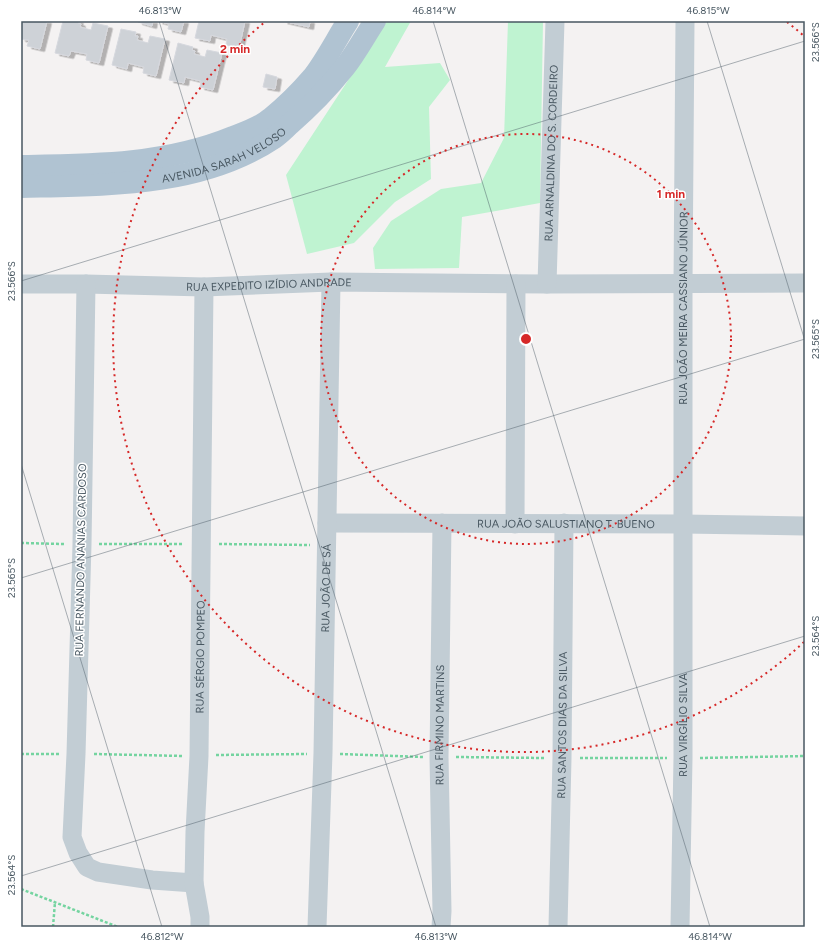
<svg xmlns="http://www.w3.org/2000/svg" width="826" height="948" font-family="Figtree,sans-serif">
	<defs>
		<filter id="shadow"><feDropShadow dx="4.5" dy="2.5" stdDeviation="0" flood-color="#0004"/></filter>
	</defs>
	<rect width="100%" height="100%" fill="#f4f2f2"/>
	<path fill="#bff3d1" d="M 387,21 L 411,21 L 385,67 L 440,63 L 450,80 L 429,107 L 431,179 L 395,202 L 354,243 L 307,254 L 286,175 Z
		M 508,21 L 543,21 L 540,203 L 462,217 L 459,268 L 375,269 L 373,248 L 391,221 L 441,189 L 481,183 L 504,138 Z"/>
	<path fill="#ced2d7" stroke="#d6d8de" filter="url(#shadow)" d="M 21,21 L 47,21 L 40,49 L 27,46 L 29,40 L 21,39 Z
		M 63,21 L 79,21 L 78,23 L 81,24 L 80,27 L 91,30 L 93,23 L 108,26 L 99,63 L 86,60 L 87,54 L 71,51 L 69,56 L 55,53 Z
		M 138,21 L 153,21 L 152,26 L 138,22 Z
		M 158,21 L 184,21 L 181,32 L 168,29 L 169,24 Z
		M 199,21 L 245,21 L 239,48 L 226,45 L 227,39 L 211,35 L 210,41 L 195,38 Z
		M 283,21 L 310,21 L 309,27 Z
		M 121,29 L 136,32 L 135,36 L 138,36 L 137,40 L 148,43 L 150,36 L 165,39 L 156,76 L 143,73 L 144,67 L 128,63 L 127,69 L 112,65 Z
		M 178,43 L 193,47 L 192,50 L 195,51 L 194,54 L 205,57 L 207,50 L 222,53 L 213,90 L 200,87 L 201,81 L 185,77 L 184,83 L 169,80 Z
		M 266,74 L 277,77 L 275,89 L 263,87 Z"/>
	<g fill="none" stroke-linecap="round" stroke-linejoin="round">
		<path stroke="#74d4a0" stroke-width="2.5" stroke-dasharray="3 2" stroke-linecap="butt" d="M 21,543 L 64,544
			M 99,544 L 184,544
			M 219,544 L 310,545
			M 21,754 L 59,754
			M 94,754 L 183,756
			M 340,754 L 423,757
			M 216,755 L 307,754
			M 456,757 L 545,758
			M 580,758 L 667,758
			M 700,758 L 805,756
			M 21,889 L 118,927
			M 53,927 L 55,902"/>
		<g stroke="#c2cdd4" stroke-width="19">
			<path id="s1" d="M 21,284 L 86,284 L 204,287 L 331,282 L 547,284 L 805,283"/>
			<path id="s2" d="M 86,284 L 82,544 L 76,754 L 72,837 L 78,853 L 87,867 L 98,872 L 152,880 L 194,883 L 195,832 L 199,756 L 204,287"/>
			<path id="s3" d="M 547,284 L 555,21"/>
			<path id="s4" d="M 327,523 L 683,524 L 805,526"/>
			<path d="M 515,524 L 516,284"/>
			<path d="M 194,883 L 200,917 L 200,927"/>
			<path id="s5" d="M 317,927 L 323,753 L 331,282"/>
			<path id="s6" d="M 441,927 L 442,911 L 439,757 L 442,523"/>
			<path id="s7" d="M 558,927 L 562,758 L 564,523"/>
			<path id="s8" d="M 680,927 L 683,758 L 683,284 L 685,21"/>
		</g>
		<g stroke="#b0c3d2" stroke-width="22">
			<path d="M 21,166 C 93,165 165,165 233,137 C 246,132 261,127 271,118 C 286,106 300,92 312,78 C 325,62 337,38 348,21"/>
			<path id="s9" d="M 21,187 C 106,185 201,187 274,138 C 280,134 285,129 290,124 C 310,107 329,87 345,67 C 356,53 365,36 375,21"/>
		</g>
	</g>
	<path fill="none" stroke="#485761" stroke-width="1" stroke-opacity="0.45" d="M 159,21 L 436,927M 433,21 L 710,927M 707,21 L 805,341M 21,281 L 805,41M 21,464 L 162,927M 21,578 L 805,339M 21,876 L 805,636"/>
	<g fill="none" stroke="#d62828" stroke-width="2" stroke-dasharray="2 4">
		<circle cx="526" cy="339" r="205"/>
		<path d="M804 642A411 411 0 1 1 265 22M787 22A411 411 0 0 1 804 36"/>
	</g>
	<g text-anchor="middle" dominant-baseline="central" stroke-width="3" stroke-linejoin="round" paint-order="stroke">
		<g font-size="11" fill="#485761" stroke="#fff">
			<text stroke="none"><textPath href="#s9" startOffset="208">AVENIDA SARAH VELOSO</textPath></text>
			<text stroke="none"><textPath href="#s3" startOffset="131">RUA ARNALDINA DO S. CORDEIRO</textPath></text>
			<text stroke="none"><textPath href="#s1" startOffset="248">RUA EXPEDITO IZÍDIO ANDRADE</textPath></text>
			<text stroke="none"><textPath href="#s8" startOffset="619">RUA JOÃO MEIRA CASSIANO JÚNIOR</textPath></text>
			<text stroke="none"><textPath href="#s4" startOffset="239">RUA JOÃO SALUSTIANO T. BUENO</textPath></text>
			<text transform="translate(81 560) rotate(-89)">RUA FERNANDO ANANIAS CARDOSO</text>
			<text stroke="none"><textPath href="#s5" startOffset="339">RUA JOÃO DE SÁ</textPath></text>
			<text stroke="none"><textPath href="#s2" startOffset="922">RUA SÉRGIO POMPEO</textPath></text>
			<text stroke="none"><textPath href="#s6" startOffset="202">RUA FIRMINO MARTINS</textPath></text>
			<text stroke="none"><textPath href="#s7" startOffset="202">RUA SANTOS DIAS DA SILVA</textPath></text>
			<text stroke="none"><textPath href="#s8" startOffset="202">RUA VIRGÍLIO SILVA</textPath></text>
		</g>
	</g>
	<circle cx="526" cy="339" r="6" fill="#d62828" stroke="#fff" stroke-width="2"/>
	<g font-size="12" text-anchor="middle" font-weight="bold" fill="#d62828" stroke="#fff" stroke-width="3" stroke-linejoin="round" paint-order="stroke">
		<text x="235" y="53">2 min</text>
		<text x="671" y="198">1 min</text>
	</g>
	<rect width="826" height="948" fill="none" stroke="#ffffff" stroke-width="44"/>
	<rect x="22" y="22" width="782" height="904" fill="none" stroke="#485761" stroke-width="1.5"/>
	<g font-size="10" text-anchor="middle" fill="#485761">
		<text x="160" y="14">46.813°W</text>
		<text x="434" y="14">46.814°W</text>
		<text x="708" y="14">46.815°W</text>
		<text transform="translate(815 42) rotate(-90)" y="4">23.566°S</text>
		<text transform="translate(11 281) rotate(-90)" y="4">23.566°S</text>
		<text transform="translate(815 339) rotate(-90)" y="4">23.565°S</text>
		<text transform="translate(11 578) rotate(-90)" y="4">23.565°S</text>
		<text transform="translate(815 636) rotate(-90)" y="4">23.564°S</text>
		<text transform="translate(11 875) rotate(-90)" y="4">23.564°S</text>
		<text x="162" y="940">46.812°W</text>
		<text x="436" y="940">46.813°W</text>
		<text x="710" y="940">46.814°W</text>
	</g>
</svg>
